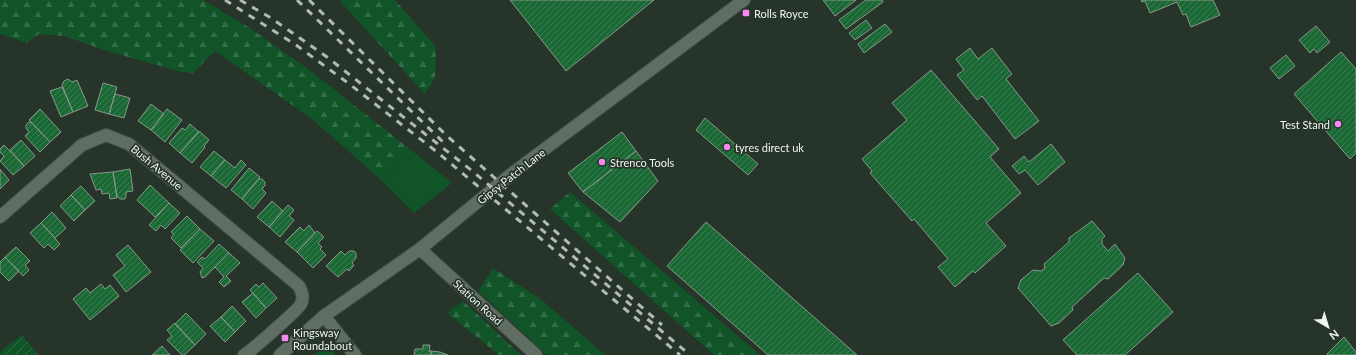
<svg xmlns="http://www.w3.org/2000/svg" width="1356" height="355" font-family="Lato,sans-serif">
	<defs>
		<pattern id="forest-firs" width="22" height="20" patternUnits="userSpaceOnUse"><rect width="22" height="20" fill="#105427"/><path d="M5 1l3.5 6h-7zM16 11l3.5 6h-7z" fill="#336d47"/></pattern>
		<pattern id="garden-furrows" width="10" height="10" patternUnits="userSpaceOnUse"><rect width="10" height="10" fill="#105427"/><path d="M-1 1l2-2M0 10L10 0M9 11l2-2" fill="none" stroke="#336d47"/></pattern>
		<pattern id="building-hatch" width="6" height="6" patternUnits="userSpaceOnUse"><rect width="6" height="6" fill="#1a6833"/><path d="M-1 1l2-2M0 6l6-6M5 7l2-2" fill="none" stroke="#3c7e51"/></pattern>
	</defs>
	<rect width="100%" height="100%" fill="#27342a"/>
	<path fill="#105427" d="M 406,146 L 452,183 L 414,213 L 379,178 C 397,169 398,165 406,146 Z
		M 334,347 L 334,355 L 313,355 L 321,348 Z"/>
	<path fill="url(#forest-firs)" d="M 0,0 L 203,0 L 250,28 L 312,72 L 406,146 C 398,165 397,169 379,178 L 312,119 L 215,51 L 193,73 L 182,72 L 107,51 L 64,36 L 39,34 L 27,43 L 0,34 Z
		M 339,0 L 395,0 L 436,47 L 435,78 L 425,94 Z
		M 570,192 L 760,355 L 714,355 L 550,209 Z
		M 493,268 L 542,300 L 605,355 L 547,355 L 478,291 Z
		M 463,301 L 521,355 L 499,355 L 447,313 Z"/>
	<path fill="url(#garden-furrows)" d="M 22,335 L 38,355 L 0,355 L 0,352 Z"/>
	<path fill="url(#building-hatch)" stroke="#88978a" d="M 510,0 L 654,0 L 566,71 Z
		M 823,0 L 856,0 L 835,16 Z
		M 866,0 L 882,0 L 883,2 L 846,29 L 839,20 Z
		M 1141,0 L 1213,0 L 1220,15 L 1191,27 L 1186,14 L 1183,15 L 1177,2 L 1150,13 L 1145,1 L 1142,2 Z
		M 866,20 L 872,28 L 855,40 L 849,33 Z
		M 885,24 L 892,32 L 864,53 L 858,44 Z
		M 1316,26 L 1330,42 L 1317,53 L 1314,49 L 1310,53 L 1299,40 Z
		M 970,48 L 978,59 L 992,48 L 1012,74 L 1006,79 L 1039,121 L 1015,139 L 982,96 L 977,100 L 957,75 L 964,70 L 956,59 Z
		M 1341,52 L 1356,69 L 1356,153 L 1350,159 L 1294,94 Z
		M 1286,55 L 1295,66 L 1279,79 L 1270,68 Z
		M 931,70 L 999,149 L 990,157 L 1021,193 L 986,223 L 1006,246 L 975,273 L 973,271 L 955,287 L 938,267 L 948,259 L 914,219 L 912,221 L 870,173 L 872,171 L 862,159 L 907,120 L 892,103 Z
		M 68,79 L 72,82 L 77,80 L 88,106 L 73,112 L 62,85 L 64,81 Z
		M 103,83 L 117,87 L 109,114 L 95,110 Z
		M 62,87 L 73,112 L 61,117 L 50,91 Z
		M 115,94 L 130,98 L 124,118 L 109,114 Z
		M 151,104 L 164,114 L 151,130 L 138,121 Z
		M 40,109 L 61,132 L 50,142 L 29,120 Z
		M 167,109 L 182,120 L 165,142 L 151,130 Z
		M 705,118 L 758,164 L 748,175 L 696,130 Z
		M 29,122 L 32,123 L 50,142 L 40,152 L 25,136 L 29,132 L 26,128 L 26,125 Z
		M 190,124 L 199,132 L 180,153 L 169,143 L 182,128 L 185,130 Z
		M 199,131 L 209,140 L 204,146 L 205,147 L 192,163 L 180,153 Z
		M 622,132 L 636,151 L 583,192 L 568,173 Z
		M 21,140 L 35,156 L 24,166 L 10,150 Z
		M 1051,144 L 1065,162 L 1038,185 L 1025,170 L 1019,174 L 1012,166 L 1024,156 L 1029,162 Z
		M 4,145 L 24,166 L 13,175 L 0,161 L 4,156 L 0,152 L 0,149 Z
		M 214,151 L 225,160 L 211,176 L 200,167 Z
		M 636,151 L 658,181 L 620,222 L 583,192 Z
		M 225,160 L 235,168 L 241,160 L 246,165 L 226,188 L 211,176 Z
		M 249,168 L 260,177 L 242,199 L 231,190 Z
		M 0,169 L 9,180 L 0,189 Z
		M 130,169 L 133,191 L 126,192 L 126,196 L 125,199 L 120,199 L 117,196 L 113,172 Z
		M 113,172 L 117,198 L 110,199 L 109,193 L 102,194 L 101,189 L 96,190 L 90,174 Z
		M 259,179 L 262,179 L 265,182 L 265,185 L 262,189 L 266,193 L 253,209 L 242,199 Z
		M 150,185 L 169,203 L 155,217 L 137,200 Z
		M 81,186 L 95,201 L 85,210 L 71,195 Z
		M 71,195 L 85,210 L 74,221 L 60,206 Z
		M 272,201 L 283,211 L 269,227 L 257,217 Z
		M 169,203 L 180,213 L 165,229 L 161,225 L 156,231 L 149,225 Z
		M 288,205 L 294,210 L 289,216 L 294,220 L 280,237 L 269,227 Z
		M 52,212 L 66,228 L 55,238 L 41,223 Z
		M 187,216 L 200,229 L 181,248 L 171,238 L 174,234 L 171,232 Z
		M 1092,221 L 1105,236 L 1102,239 L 1102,244 L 1108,251 L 1115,244 L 1125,258 L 1123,265 L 1108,279 L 1104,278 L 1072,307 L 1073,310 L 1059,323 L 1051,326 L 1018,288 L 1021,280 L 1033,270 L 1041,271 L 1045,268 L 1044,264 L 1069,242 L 1069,238 Z
		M 706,222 L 857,355 L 768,355 L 667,266 Z
		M 41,223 L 60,244 L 54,250 L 48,244 L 44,248 L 30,233 Z
		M 309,225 L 315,233 L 297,252 L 285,242 L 300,227 L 304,231 Z
		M 200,229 L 214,241 L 193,263 L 180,250 Z
		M 317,231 L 324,237 L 318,243 L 322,247 L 320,249 L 326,255 L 313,268 L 297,252 Z
		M 219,244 L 229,253 L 205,277 L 202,278 L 200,272 L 203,268 L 197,262 L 202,257 L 205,259 Z
		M 128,245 L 151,272 L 126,292 L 113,275 L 125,266 L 116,255 Z
		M 16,247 L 30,261 L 25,265 L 29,270 L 23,276 L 5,257 Z
		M 341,251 L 345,255 L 349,251 L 354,251 L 356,253 L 356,258 L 352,263 L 354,265 L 349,271 L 347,269 L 338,277 L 326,266 Z
		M 229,253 L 240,263 L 226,276 L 231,281 L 224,287 L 219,282 L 224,277 L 215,267 Z
		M 5,257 L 19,271 L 9,281 L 0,272 L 0,262 Z
		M 1138,273 L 1173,312 L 1125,355 L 1077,355 L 1063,340 Z
		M 263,283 L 277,298 L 266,308 L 250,290 L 256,284 L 259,287 Z
		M 101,284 L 105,289 L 110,285 L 119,296 L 90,320 L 73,299 L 86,288 L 90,293 Z
		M 253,293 L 266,308 L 256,318 L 242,302 Z
		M 232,306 L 246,321 L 235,332 L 221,317 Z
		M 186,313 L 206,334 L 195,345 L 175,324 Z
		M 221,317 L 235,332 L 225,342 L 210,326 Z
		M 175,323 L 195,345 L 184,355 L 182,355 L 167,340 L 172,336 L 167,330 Z
		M 1344,337 L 1356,352 L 1356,355 L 1328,355 L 1327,354 Z
		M 423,345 L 430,345 L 429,351 L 431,351 L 431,355 L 414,355 L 415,349 L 423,349 Z
		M 162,346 L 170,355 L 152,355 Z
		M 431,351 L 440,352 L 448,355 L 431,355 Z"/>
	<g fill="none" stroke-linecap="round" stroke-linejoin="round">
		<defs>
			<path id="minor" d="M 0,217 L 82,145 L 106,135 L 129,144 L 299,286 C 302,292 304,297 301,304 C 299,309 250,352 244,355
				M 420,249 L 536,355
				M 324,316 L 355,355"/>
			<path id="secondary" d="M 280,355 L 324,316 L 420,249 L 514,172 L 744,0"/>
		</defs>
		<use href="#minor" stroke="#455047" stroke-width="14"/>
		<use href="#secondary" stroke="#455047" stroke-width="14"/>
		<use href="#minor" stroke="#606d62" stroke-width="12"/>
		<use href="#secondary" stroke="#606d62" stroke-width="12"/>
		<path stroke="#b1bbb3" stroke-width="3" stroke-dasharray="7 7" stroke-linecap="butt" d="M 225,0 L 296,45 L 348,83 L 437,152 L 680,355
			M 240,0 L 271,18 L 327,57 L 471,170 L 690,355
			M 297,0 L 444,143
			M 309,0 L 447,136 L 662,325"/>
	</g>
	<g fill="#f689ee" stroke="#27342a" stroke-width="1.5">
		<rect x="742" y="9" width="8" height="8" rx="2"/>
		<circle cx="1338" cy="124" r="4"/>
		<circle cx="727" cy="147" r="4"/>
		<circle cx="602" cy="162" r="4"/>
		<rect x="281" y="334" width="8" height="8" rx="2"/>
	</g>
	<g text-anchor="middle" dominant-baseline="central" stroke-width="3.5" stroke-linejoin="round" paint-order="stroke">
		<g font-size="11" fill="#eef6f0" stroke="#27342a" text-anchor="start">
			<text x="754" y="13">Rolls Royce</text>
			<text x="1330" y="124" text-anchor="end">Test Stand</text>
			<text x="735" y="147">tyres direct uk</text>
			<text x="610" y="162">Strenco Tools</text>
			<text x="293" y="332">Kingsway<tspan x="293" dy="13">Roundabout</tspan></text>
		</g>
		<g font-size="11" fill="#eef6f0" stroke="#27342a">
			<text transform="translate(157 167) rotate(40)">Bush Avenue</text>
			<text transform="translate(511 176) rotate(-38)">Gipsy Patch Lane</text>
			<text transform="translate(478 302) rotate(42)">Station Road</text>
		</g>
	</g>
	<g transform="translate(1328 327) rotate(142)" stroke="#27342a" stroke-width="3" paint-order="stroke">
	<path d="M0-3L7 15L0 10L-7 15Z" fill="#eef6f0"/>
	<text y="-6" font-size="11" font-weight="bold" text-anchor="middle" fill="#eef6f0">N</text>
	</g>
</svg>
